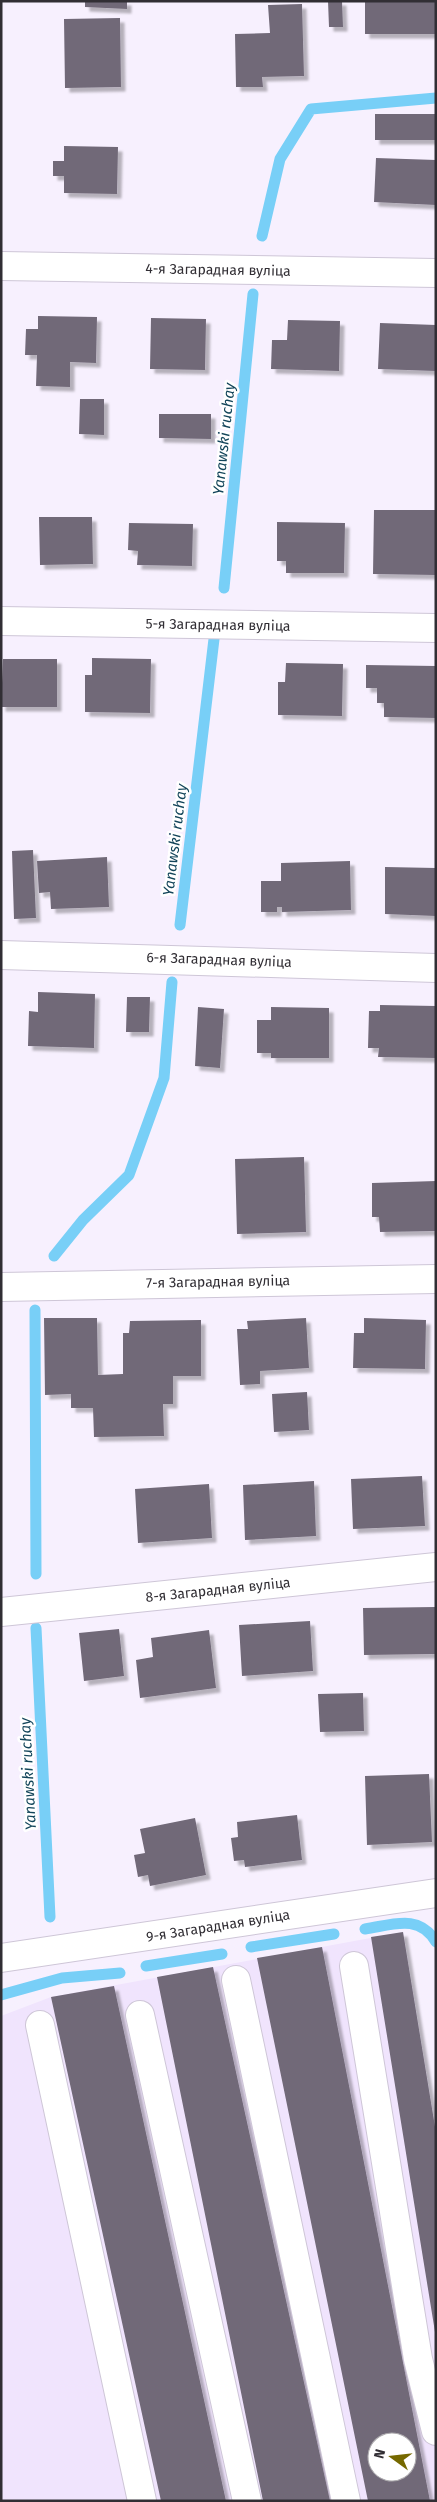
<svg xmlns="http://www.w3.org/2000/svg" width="437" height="2502" font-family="'Fira Sans',sans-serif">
	<defs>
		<filter id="shadow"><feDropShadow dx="4.5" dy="4.5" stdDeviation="1" flood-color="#0004"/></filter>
	</defs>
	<rect width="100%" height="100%" fill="#f7f0fe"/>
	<path fill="#f0e4fd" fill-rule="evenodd" d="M 403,1932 L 436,2133 L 436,2501 L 1,2501 L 1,2016 L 51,1997 ZM 377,2442 L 407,2442 L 407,2472 L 377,2472 Z"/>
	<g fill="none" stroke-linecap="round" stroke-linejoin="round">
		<path stroke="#78cff7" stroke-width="11" d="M 262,236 L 280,159 L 311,109 L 436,98
			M 224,588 L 253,294
			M 180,925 L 214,639
			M 54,1256 L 83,1220 L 129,1175 L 164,1078 L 172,982
			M 35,1310 L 36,1574
			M 36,1628 L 50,1917
			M 365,1929 C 392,1925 419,1913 436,1942
			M 251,1947 L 334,1934
			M 146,1966 L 222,1954
			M 1,1995 L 62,1978 L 120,1973"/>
	</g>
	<path fill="#716978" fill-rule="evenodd" filter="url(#shadow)" d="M 85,1 L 127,1 L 127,9 L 85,7 Z
		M 328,1 L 342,1 L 343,27 L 329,27 Z
		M 365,1 L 436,1 L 436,34 L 365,34 Z
		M 302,4 L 304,76 L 262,77 L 263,87 L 236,87 L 235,34 L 270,33 L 268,5 Z
		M 120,18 L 121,87 L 65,88 L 64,19 Z
		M 375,114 L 436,114 L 436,140 L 375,140 Z
		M 64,146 L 118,147 L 117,194 L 64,193 L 64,176 L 53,176 L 53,161 L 64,161 Z
		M 376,158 L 436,160 L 436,205 L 374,202 Z
		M 38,316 L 97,317 L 96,363 L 70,362 L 70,387 L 36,386 L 37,355 L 25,355 L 26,329 L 38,329 Z
		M 151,318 L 206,319 L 205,370 L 150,369 Z
		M 288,320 L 340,321 L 339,371 L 271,369 L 272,340 L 287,340 Z
		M 380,323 L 436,325 L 436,371 L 378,369 Z
		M 80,399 L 104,399 L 104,435 L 79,434 Z
		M 159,414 L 211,414 L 211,439 L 159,438 Z
		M 374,510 L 436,510 L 436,575 L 373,574 Z
		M 39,517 L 92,517 L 93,564 L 40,565 Z
		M 277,522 L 345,523 L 344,573 L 286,573 L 286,561 L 277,561 Z
		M 129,523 L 193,524 L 192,566 L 137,565 L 138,551 L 128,550 Z
		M 92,658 L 151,659 L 150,713 L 85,712 L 85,675 L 92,675 Z
		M 3,659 L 57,659 L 57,707 L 1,707 Z
		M 286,663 L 343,664 L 342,716 L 278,715 L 278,682 L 285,682 Z
		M 366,665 L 436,666 L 436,718 L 384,717 L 384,703 L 377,703 L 377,688 L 366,688 Z
		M 33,850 L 36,918 L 14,919 L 12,851 Z
		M 107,857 L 109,907 L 51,909 L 50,892 L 39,893 L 37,861 Z
		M 350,861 L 351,910 L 282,912 L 282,907 L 277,907 L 277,912 L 261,912 L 261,881 L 281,881 L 281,863 Z
		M 385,867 L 436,868 L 436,916 L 385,914 Z
		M 38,992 L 95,994 L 94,1048 L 28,1046 L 29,1011 L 38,1012 Z
		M 127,997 L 150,997 L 149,1032 L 126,1032 Z
		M 380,1005 L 436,1006 L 436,1058 L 378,1057 L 379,1048 L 368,1048 L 369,1011 L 380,1011 Z
		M 198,1007 L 224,1009 L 220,1068 L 195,1066 Z
		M 271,1007 L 329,1008 L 329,1058 L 271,1058 L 271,1053 L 257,1053 L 257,1020 L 271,1020 Z
		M 304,1157 L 306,1232 L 237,1234 L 235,1159 Z
		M 436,1181 L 436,1231 L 380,1232 L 379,1217 L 372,1217 L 372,1183 Z
		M 44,1318 L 97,1318 L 98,1375 L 123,1374 L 123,1333 L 129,1333 L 130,1321 L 201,1320 L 201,1376 L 173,1376 L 173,1404 L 163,1404 L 164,1436 L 94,1437 L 93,1408 L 71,1408 L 71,1394 L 45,1395 Z
		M 306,1318 L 309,1368 L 260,1371 L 260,1384 L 240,1385 L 237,1329 L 248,1329 L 247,1321 Z
		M 364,1318 L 426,1320 L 425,1369 L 353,1368 L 354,1333 L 364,1333 Z
		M 307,1392 L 309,1430 L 274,1432 L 272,1394 Z
		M 422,1476 L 425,1526 L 353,1529 L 351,1479 Z
		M 314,1481 L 316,1536 L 245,1540 L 243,1485 Z
		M 209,1484 L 212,1538 L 138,1543 L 135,1489 Z
		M 435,1607 L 435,1654 L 364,1655 L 363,1608 Z
		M 310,1621 L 313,1671 L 242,1676 L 239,1625 Z
		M 119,1629 L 124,1676 L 84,1681 L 79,1633 Z
		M 209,1630 L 216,1688 L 140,1698 L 136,1660 L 153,1657 L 151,1638 Z
		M 363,1693 L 364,1731 L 320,1732 L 318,1694 Z
		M 429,1774 L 432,1842 L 367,1845 L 365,1776 Z
		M 297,1815 L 302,1860 L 245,1867 L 244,1860 L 234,1861 L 231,1838 L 238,1837 L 237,1822 Z
		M 195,1818 L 206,1875 L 150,1886 L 148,1875 L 138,1877 L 134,1855 L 145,1853 L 140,1829 Z
		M 403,1932 L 436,2133 L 435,2332 L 371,1937 Z
		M 322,1947 L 430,2501 L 368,2501 L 257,1958 ZM 377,2442 L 407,2442 L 407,2472 L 377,2472 Z
		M 213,1967 L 330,2501 L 263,2501 L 157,1977 Z
		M 114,1986 L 226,2501 L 161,2501 L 51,1997 Z"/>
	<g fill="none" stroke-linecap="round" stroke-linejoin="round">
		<defs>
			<path id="minor" d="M 1,266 L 436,273
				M 1,621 L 436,628
				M 1,955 L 436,968
				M 1,1287 L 436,1279
				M 1,1612 L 436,1567
				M 1,1958 L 436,1893
				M 354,1966 L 418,2359 L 436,2431
				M 236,1980 L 346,2501
				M 140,2015 L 247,2501
				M 40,2025 L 142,2501"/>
		</defs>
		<use href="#minor" stroke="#cec6d7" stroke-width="30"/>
		<use href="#minor" stroke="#fff" stroke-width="28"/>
	</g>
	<g text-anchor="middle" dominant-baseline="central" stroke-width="5" stroke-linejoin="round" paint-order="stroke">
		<g font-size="14" fill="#312e34" stroke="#fff">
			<text transform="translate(218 270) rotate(1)">4-я Загарадная вуліца</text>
			<text transform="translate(218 625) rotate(1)">5-я Загарадная вуліца</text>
			<text transform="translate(219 960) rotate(2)">6-я Загарадная вуліца</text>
			<text transform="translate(218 1282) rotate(-1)">7-я Загарадная вуліца</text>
			<text transform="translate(218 1590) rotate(-6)">8-я Загарадная вуліца</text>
			<text transform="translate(218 1926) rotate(-9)">9-я Загарадная вуліца</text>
		</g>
		<g font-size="15" font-style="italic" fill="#13455a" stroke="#fff">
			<text transform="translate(224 439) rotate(-84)">Yanawski ruchay</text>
			<text transform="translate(175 840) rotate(-83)">Yanawski ruchay</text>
			<text transform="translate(28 1774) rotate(-93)">Yanawski ruchay</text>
		</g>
	</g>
	<rect width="437" height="2502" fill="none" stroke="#312e34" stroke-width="5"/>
	<g transform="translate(392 2457) rotate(285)"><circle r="24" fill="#ffffff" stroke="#adabae"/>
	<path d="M0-4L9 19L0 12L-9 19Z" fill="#766900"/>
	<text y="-8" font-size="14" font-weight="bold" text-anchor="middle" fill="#312e34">N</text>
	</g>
</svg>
